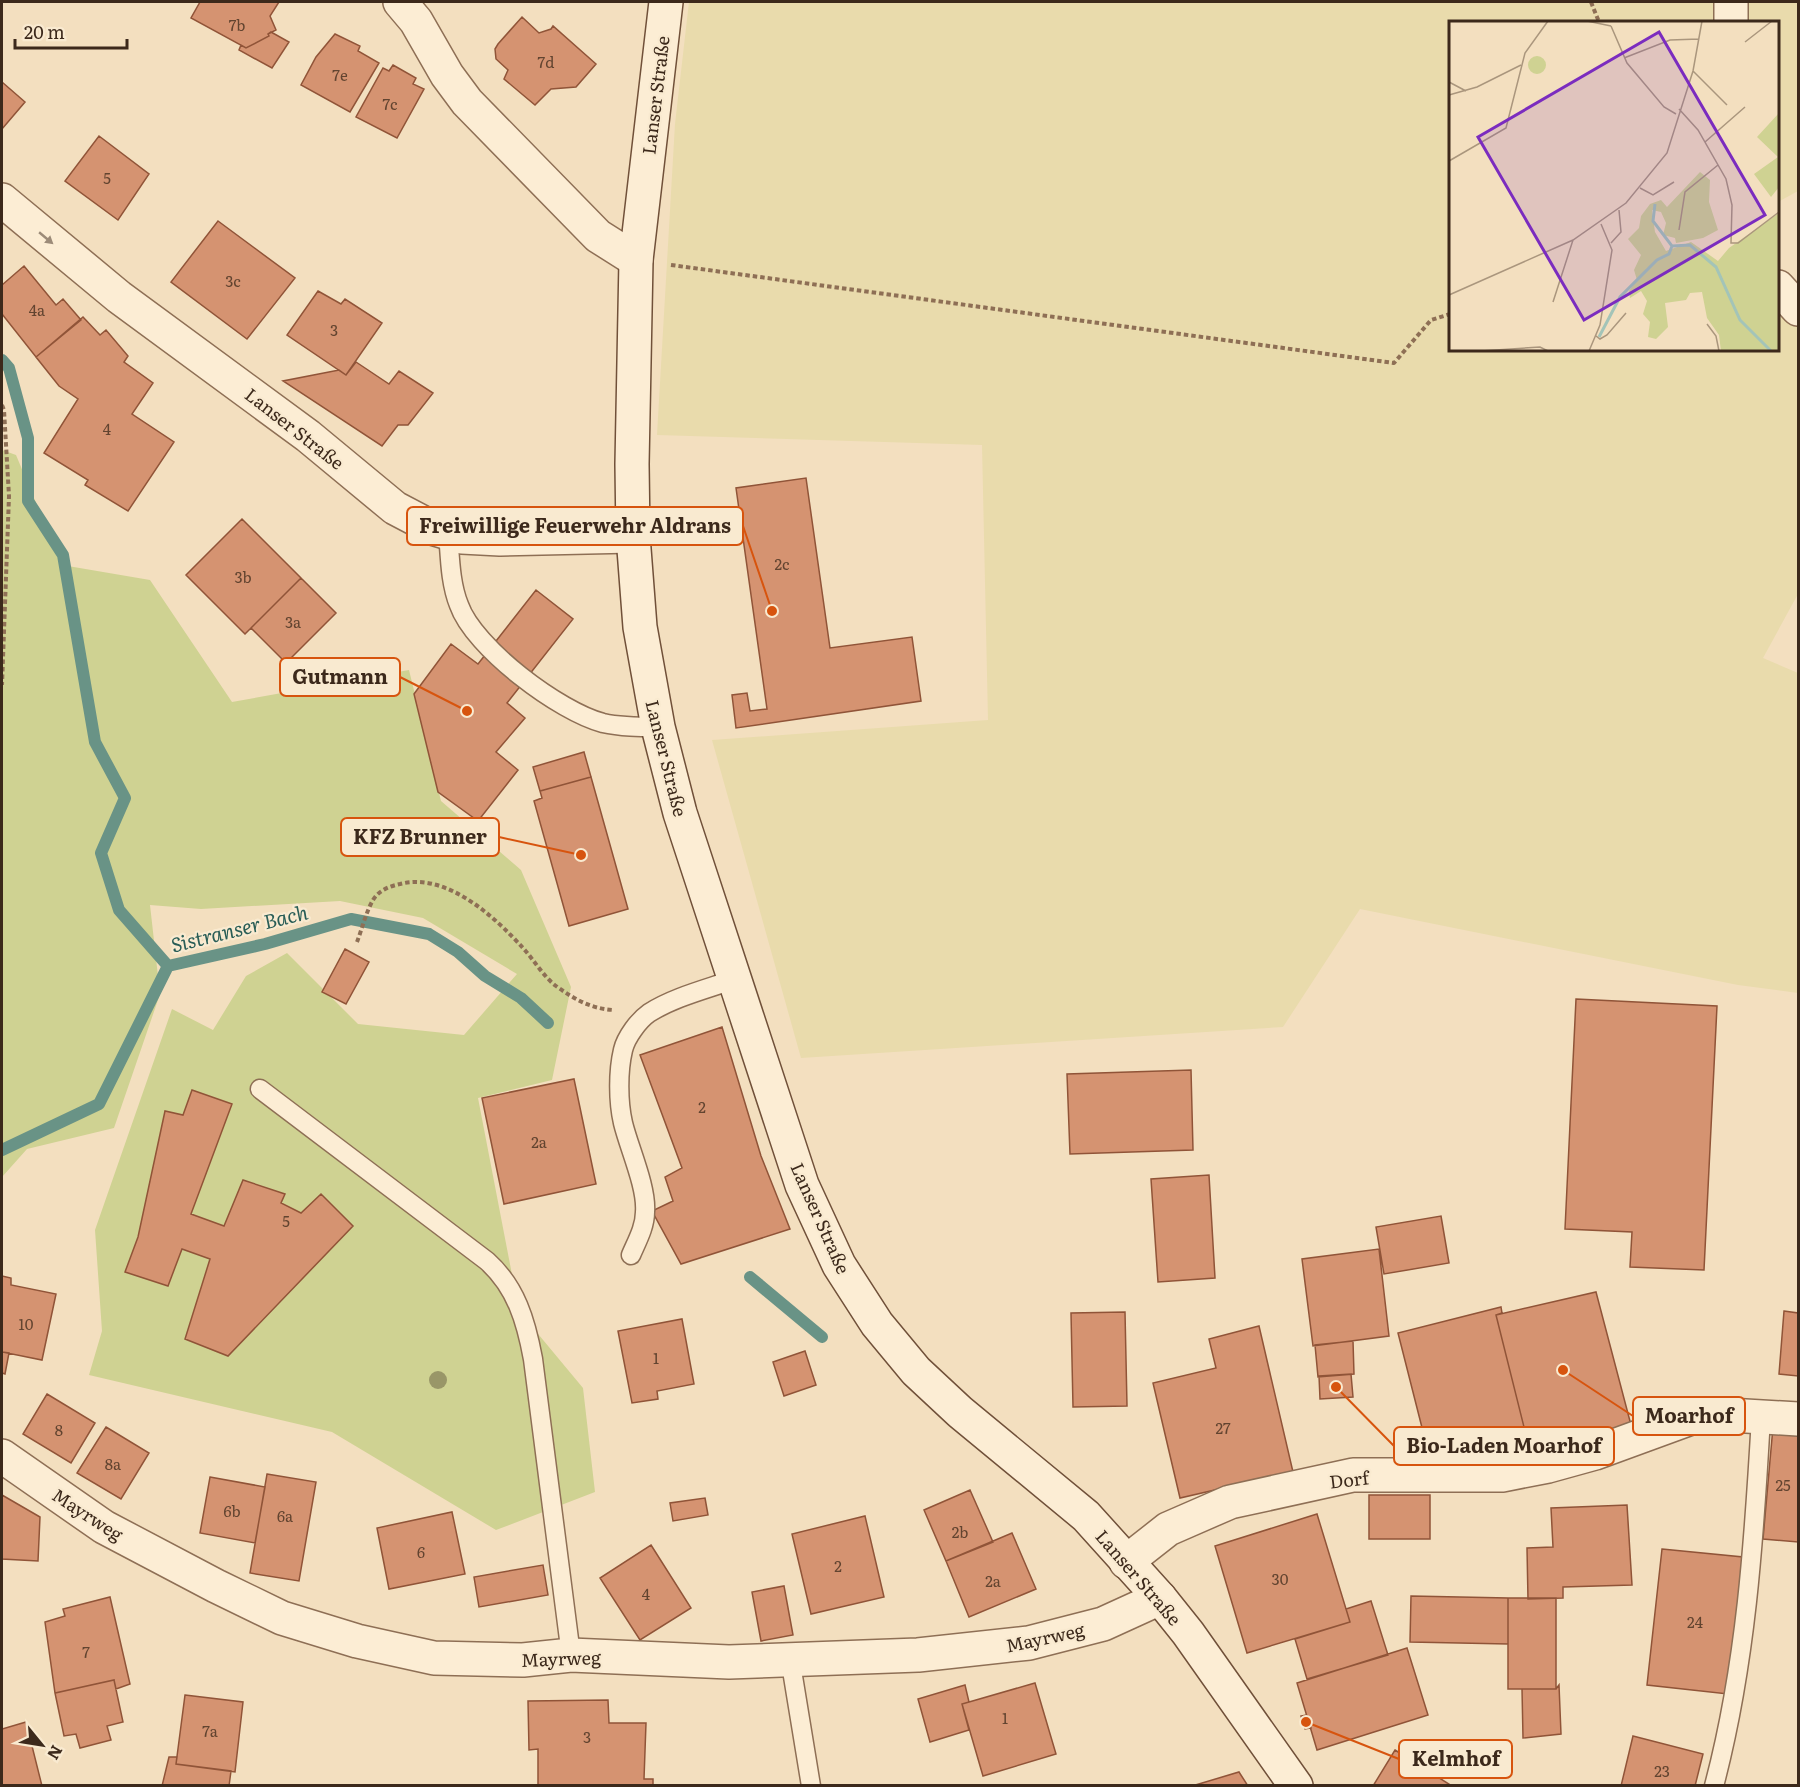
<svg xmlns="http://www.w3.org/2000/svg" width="1800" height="1787" font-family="Literata,serif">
	<rect width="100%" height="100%" fill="#f3dfbf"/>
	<path fill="#e9dbac" d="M 689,2 L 1798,2 L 1798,191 L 1778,202 L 1778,22 L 1450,22 L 1450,350 L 1778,350 L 1778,295 L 1798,317 L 1798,594 L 1763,658 L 1798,673 L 1798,993 L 1738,985 L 1360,909 L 1283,1027 L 801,1058 L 712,740 L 988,720 L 982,445 L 657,435 L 675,124 Z"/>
	<path fill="#cfd292" d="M 2,450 L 16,455 L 62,565 L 150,580 L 232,702 L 409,670 L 441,801 L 521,870 L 571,987 L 552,1080 L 478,1098 L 519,1311 L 583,1388 L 595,1492 L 496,1530 L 332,1432 L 89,1375 L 102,1331 L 95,1230 L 172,1009 L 213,1030 L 246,976 L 287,953 L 358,1024 L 464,1035 L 517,974 L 423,918 L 340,901 L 201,909 L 150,905 L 160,994 L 114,1128 L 27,1149 L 2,1177 Z"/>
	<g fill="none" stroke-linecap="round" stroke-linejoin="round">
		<path stroke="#699386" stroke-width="12" d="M 2,360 L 9,368 L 28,438 L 28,501 L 63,555 L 95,742 L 125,798 L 101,853 L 119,910 L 168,966 L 265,944 L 351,919 L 429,934 L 458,952 L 485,976 L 521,998 L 548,1023
			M 2,1150 L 99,1104 L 168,966
			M 750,1277 L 822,1337"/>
	</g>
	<path fill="#d59371" stroke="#905438" stroke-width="1.5" d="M 200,2 L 279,2 L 270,16 L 276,30 L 268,34 L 269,36 L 246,48 L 191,18 Z
		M 522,17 L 539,33 L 551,29 L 553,26 L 596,64 L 576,87 L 551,89 L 535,105 L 504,79 L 508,70 L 496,59 L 495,49 L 498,44 Z
		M 271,32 L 289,42 L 272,68 L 239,50 L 241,45 L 246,48 L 269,36 L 268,34 Z
		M 335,34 L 360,46 L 358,51 L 379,63 L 350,112 L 301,85 L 316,57 Z
		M 393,65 L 416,78 L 413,84 L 424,89 L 397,138 L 356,117 L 383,68 L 389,71 Z
		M 2,82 L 25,102 L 2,129 Z
		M 99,136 L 149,174 L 118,220 L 65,181 Z
		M 218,221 L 295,278 L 247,339 L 171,282 Z
		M 24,266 L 56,305 L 63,299 L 81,320 L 36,357 L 2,314 L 2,285 Z
		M 318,291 L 341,304 L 345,299 L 382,323 L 346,375 L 287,335 Z
		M 83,317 L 100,335 L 106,330 L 128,356 L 124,362 L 153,383 L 132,414 L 174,442 L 128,511 L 85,485 L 88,480 L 44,453 L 78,399 L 59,386 L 36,357 Z
		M 356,362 L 389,384 L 399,371 L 433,393 L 408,425 L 398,425 L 382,446 L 283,381 L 339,370 L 346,375 Z
		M 806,478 L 830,648 L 912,637 L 921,701 L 736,728 L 732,695 L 747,693 L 750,711 L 767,709 L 736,488 Z
		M 242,519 L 301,578 L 245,634 L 186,575 Z
		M 301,578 L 336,613 L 286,663 L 251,628 Z
		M 536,590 L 573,619 L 507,703 L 525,718 L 496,752 L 518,770 L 478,821 L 438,792 L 414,694 L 451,644 L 478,664 Z
		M 584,752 L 591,777 L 540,791 L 533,767 Z
		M 591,777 L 628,909 L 569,926 L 534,801 L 542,798 L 540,791 Z
		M 345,949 L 369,962 L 346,1004 L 322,992 Z
		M 1576,999 L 1717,1006 L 1704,1270 L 1630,1267 L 1632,1232 L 1565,1229 Z
		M 722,1027 L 761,1156 L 790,1229 L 681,1264 L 652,1211 L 673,1201 L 665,1177 L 682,1168 L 640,1055 Z
		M 1191,1070 L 1193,1150 L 1070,1154 L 1067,1074 Z
		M 574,1079 L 596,1184 L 504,1204 L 482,1098 Z
		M 192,1090 L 232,1104 L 191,1214 L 224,1226 L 243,1180 L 285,1194 L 281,1203 L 301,1213 L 321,1194 L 353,1226 L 228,1356 L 185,1339 L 210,1259 L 182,1249 L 168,1286 L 125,1272 L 138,1237 L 165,1111 L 183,1115 Z
		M 1209,1175 L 1215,1278 L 1158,1282 L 1151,1179 Z
		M 1441,1216 L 1449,1263 L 1384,1274 L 1376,1227 Z
		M 1379,1249 L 1389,1336 L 1313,1346 L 1302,1259 Z
		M 2,1276 L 11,1278 L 11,1285 L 56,1294 L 42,1360 L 2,1352 Z
		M 1596,1292 L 1631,1425 L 1529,1447 L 1496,1315 Z
		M 1501,1307 L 1502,1313 L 1496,1315 L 1529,1447 L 1433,1471 L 1398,1333 Z
		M 1784,1311 L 1798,1313 L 1798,1376 L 1779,1374 Z
		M 1125,1312 L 1127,1406 L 1073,1407 L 1071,1313 Z
		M 682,1319 L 694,1384 L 657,1391 L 658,1399 L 632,1403 L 618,1331 Z
		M 1259,1326 L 1293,1472 L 1180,1498 L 1153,1383 L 1216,1368 L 1209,1339 Z
		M 1353,1341 L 1354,1374 L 1318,1377 L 1315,1345 Z
		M 805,1351 L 816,1385 L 784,1396 L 773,1362 Z
		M 2,1352 L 9,1353 L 5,1374 L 2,1373 Z
		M 1351,1374 L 1353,1397 L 1320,1399 L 1319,1376 Z
		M 47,1394 L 95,1423 L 71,1463 L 23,1434 Z
		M 106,1427 L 149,1453 L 121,1499 L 77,1473 Z
		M 1773,1427 L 1798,1429 L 1798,1542 L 1763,1539 Z
		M 267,1474 L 316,1482 L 299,1581 L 250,1573 Z
		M 210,1477 L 265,1487 L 255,1543 L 200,1533 Z
		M 970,1490 L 993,1542 L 946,1561 L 924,1510 Z
		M 2,1495 L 40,1517 L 38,1561 L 2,1559 Z
		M 1369,1495 L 1430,1495 L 1430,1539 L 1369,1539 Z
		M 705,1498 L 708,1515 L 673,1521 L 670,1503 Z
		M 1627,1505 L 1632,1585 L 1563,1587 L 1563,1598 L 1528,1599 L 1527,1548 L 1553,1547 L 1551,1508 Z
		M 452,1512 L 465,1574 L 389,1589 L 377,1528 Z
		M 1317,1514 L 1350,1622 L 1247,1653 L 1215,1546 Z
		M 865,1516 L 884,1597 L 811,1614 L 792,1534 Z
		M 1012,1533 L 1036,1589 L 969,1617 L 946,1561 Z
		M 651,1545 L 691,1608 L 640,1640 L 600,1578 Z
		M 1662,1549 L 1743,1557 L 1728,1694 L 1647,1685 Z
		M 543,1565 L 548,1595 L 479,1607 L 474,1577 Z
		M 784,1586 L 793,1635 L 761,1641 L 752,1592 Z
		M 1411,1596 L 1508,1598 L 1508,1644 L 1410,1642 Z
		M 110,1597 L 130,1684 L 116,1689 L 114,1680 L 55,1693 L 45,1622 L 65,1616 L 63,1609 Z
		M 1508,1598 L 1556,1598 L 1556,1689 L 1508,1689 Z
		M 1371,1601 L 1388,1655 L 1307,1679 L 1295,1639 L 1350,1622 L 1346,1609 Z
		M 1407,1648 L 1428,1715 L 1317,1750 L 1297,1683 Z
		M 114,1680 L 123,1722 L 107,1726 L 111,1740 L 80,1748 L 76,1734 L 64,1736 L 55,1693 Z
		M 1035,1683 L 1056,1754 L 983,1776 L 962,1704 Z
		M 965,1685 L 969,1702 L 962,1704 L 969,1730 L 930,1742 L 918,1699 Z
		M 1559,1685 L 1561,1734 L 1523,1738 L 1522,1689 L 1556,1689 Z
		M 185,1695 L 243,1702 L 235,1772 L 176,1764 Z
		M 608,1700 L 609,1723 L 646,1723 L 644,1779 L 653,1779 L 653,1786 L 538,1786 L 538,1749 L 529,1750 L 528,1701 Z
		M 1306,1715 L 1311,1728 L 1305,1729 L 1301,1716 Z
		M 26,1722 L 42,1786 L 2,1786 L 2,1729 Z
		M 1633,1736 L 1703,1754 L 1695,1786 L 1621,1786 Z
		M 1395,1750 L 1452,1786 L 1373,1786 Z
		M 169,1757 L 177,1757 L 176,1764 L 231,1771 L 229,1786 L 162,1786 Z
		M 1239,1772 L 1248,1786 L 1192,1786 Z"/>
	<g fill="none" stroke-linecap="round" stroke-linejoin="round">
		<defs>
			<path id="lane" d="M 448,532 C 450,556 450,583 459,605 C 474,648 560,712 603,723 C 621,727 639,727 658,727
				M 260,1089 L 487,1261 C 516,1287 526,1321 533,1359 L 571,1655
				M 631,1255 C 637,1241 645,1227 645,1212 C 647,1187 629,1148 623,1123 C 618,1101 618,1071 623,1050 C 626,1037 639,1020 649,1013 C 674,997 707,989 735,979
				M 790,1658 L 811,1786
				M 1714,1786 C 1746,1665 1754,1541 1761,1417"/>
			<path id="street" d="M 400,2 L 416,21 L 447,75 L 467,102 L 598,236 L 636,260
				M 1731,2 L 1731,22
				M 2,200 L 119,297 L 308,436 L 395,508 L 435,529 L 462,537 L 500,539 L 633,536
				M 1778,287 L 1798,309
				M 2,1456 L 104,1527 L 216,1586 L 282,1618 L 357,1641 L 434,1658 L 523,1660 L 571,1655 L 729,1662 L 918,1655 L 1029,1643 L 1103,1624 L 1160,1598
				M 1126,1562 L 1168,1529 L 1230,1502 L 1353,1475 L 1502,1475 L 1548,1466 L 1595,1453 L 1688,1419 L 1712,1414 L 1798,1419"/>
			<path id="secondary" d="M 666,2 L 636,260 L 632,464 L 633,536 L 640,627 L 658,727 L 680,813 L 802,1185 L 839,1265 L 877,1324 L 916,1371 L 960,1412 L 1086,1516 L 1160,1598 L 1188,1633 L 1296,1786"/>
		</defs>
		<use href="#lane" stroke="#8e6f55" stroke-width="21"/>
		<use href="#street" stroke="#8e6f55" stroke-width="36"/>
		<use href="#secondary" stroke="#705039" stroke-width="36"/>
		<path stroke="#8e6f55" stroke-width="4" stroke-dasharray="4.5 3" stroke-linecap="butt" d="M 1591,2 L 1599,22
			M 671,265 L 1394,363 L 1431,320 L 1450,314
			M 2,405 L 4,410 L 9,496 L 2,685
			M 357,942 C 362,929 366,912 373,900 C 379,890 390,886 400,884 C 446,872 494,916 523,948 C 534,960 543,976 556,986 C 574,999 591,1009 614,1010"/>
		<use href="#lane" stroke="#fcedd4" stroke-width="18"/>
		<use href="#street" stroke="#fcedd4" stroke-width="33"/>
		<use href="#secondary" stroke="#fcedd4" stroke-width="33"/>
	</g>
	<circle fill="#999668" cx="438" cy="1380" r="9"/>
	<defs><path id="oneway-solid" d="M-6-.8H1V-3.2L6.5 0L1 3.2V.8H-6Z" transform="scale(1.5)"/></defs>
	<use fill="#9c8b78" href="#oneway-solid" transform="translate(46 238) rotate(40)"/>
	<g text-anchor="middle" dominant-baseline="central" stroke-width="4.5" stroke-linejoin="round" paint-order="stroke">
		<g font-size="15" fill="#624430">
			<text x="237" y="24">7b</text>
			<text x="546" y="61">7d</text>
			<text x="340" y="74">7e</text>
			<text x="390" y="103">7c</text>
			<text x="107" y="177">5</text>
			<text x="233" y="280">3c</text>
			<text x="37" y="309">4a</text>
			<text x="334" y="329">3</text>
			<text x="107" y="428">4</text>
			<text x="782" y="563">2c</text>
			<text x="243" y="576">3b</text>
			<text x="293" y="621">3a</text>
			<text x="702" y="1106">2</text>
			<text x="539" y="1141">2a</text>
			<text x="286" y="1220">5</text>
			<text x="26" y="1323">10</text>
			<text x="656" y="1357">1</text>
			<text x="1223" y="1427">27</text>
			<text x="59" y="1429">8</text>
			<text x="113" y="1463">8a</text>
			<text x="1783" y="1484">25</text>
			<text x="232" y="1510">6b</text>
			<text x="285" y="1515">6a</text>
			<text x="960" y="1531">2b</text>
			<text x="421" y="1551">6</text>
			<text x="838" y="1565">2</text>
			<text x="1280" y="1578">30</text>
			<text x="993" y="1580">2a</text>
			<text x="646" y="1593">4</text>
			<text x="1695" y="1621">24</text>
			<text x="86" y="1651">7</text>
			<text x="1005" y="1717">1</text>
			<text x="210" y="1730">7a</text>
			<text x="587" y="1736">3</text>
			<text x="1662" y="1770">23</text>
		</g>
		<g font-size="18" fill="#3c291b" stroke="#f9ead0">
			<text transform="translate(655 95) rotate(-83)">Lanser Straße</text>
			<text transform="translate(295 428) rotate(38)">Lanser Straße</text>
			<text transform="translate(667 758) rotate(76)">Lanser Straße</text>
			<text transform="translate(821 1218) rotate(66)">Lanser Straße</text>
			<text transform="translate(1349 1479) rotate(-7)">Dorf</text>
			<text transform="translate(88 1514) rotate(33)">Mayrweg</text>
			<text transform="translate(1139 1577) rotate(49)">Lanser Straße</text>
			<text transform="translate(1045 1637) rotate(-12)">Mayrweg</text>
			<text transform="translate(561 1658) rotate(-2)">Mayrweg</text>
		</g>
		<g font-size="20" font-style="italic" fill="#295d56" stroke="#f9ead0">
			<text transform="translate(239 927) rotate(-14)">Sistranser Bach</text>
		</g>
	</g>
	<g transform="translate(1449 21)">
		<rect width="330" height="330" fill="#f3dfbf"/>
		<path d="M79 44a9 9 0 1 1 18 0a9 9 0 1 1-18 0ZM 330,92 L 330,166 L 322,176 L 305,153 L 329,136 L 308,116 ZM 251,151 L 261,159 L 260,181 L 269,209 L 254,217 L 227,222 L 226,217 L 214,214 L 217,202 L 212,191 L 203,189 L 206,211 L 217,230 L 242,221 L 269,240 L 280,227 L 330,192 L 330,330 L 272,330 L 270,314 L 258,297 L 253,271 L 241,272 L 237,279 L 216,282 L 219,306 L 207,318 L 199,316 L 201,301 L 194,293 L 198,280 L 192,270 L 181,277 L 180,270 L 188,259 L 185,249 L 192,234 L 179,218 L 190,207 L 192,195 L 201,183 L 212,179 L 218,186 Z" fill="#cfd292"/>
		<path fill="none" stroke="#a3c4b8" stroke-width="3" d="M 223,225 L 241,224 L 267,246 L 291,299 L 322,330M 150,316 L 171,276 L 208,239 L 220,233 L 223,225 L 204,200 L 206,183"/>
		<path fill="none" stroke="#aa967d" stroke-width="1.5" d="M 138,0 L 162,5M 162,5 L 178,42 L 215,86 L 227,93M 296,21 L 323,0M 175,37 L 221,19 L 250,18M 244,50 L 278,84M 0,61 L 17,70M 0,74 L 28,66 L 72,44M 230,88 L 249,109 L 277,158 L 283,184 L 282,222 L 289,222 L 330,191M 256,121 L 296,86M 0,140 L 57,107 L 76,32 L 99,0M 191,167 L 204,174 L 225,161M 230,209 L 236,171 L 269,144M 162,222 L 172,211 L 170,189M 0,274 L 124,219 L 177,182 L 218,132 L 244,50 L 253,0M 104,281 L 124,219M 258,303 L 267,315 L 270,330M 147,315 L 151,318 L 158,314 L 177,292M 32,330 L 91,326 L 99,330M 140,330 L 151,304 L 163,229 L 152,203"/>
		<path fill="#7b2cbf" fill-opacity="0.15" stroke="#7b2cbf" stroke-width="3" d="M 210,11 L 316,194 L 135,299 L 29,116 Z"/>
		<rect width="330" height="330" fill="none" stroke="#3c291b" stroke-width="3"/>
	</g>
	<path fill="none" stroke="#d7540e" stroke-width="2" d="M772 611L743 526M467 711L400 677M581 855L499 837M1563 1370L1633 1416M1336 1387L1394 1446M1306 1722L1399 1759"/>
	<g fill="#d7540e" stroke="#f9ead0" stroke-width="2">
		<circle cx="772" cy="611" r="6"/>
		<circle cx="467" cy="711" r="6"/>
		<circle cx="581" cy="855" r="6"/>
		<circle cx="1563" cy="1370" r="6"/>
		<circle cx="1336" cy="1387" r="6"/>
		<circle cx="1306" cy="1722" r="6"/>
	</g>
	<g fill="#f9ead0" stroke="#d7540e" stroke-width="2">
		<rect x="407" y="507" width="336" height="38" rx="6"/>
		<rect x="280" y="658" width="120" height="38" rx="6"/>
		<rect x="341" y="818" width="158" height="38" rx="6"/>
		<rect x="1633" y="1397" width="112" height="38" rx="6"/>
		<rect x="1394" y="1427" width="220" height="38" rx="6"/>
		<rect x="1399" y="1740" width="113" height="38" rx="6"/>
	</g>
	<g font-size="20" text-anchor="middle" font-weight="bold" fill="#3c291b">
		<text x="575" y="533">Freiwillige Feuerwehr Aldrans</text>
		<text x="340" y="684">Gutmann</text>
		<text x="420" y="844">KFZ Brunner</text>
		<text x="1689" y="1423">Moarhof</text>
		<text x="1504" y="1453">Bio-Laden Moarhof</text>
		<text x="1456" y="1766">Kelmhof</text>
	</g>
	<rect width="1800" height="1787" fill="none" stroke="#3c291b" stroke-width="6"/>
	<g transform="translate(42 1745) rotate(120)" stroke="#f9ead0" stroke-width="4.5" paint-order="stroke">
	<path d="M0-4.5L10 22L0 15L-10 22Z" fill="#3c291b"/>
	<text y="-9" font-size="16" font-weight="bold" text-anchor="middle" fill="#3c291b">N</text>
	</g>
	<path d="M15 39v9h112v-9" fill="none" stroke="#3c291b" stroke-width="3"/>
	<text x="24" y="39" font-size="18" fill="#3c291b" stroke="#f9ead0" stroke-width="4.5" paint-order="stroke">20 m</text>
</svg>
